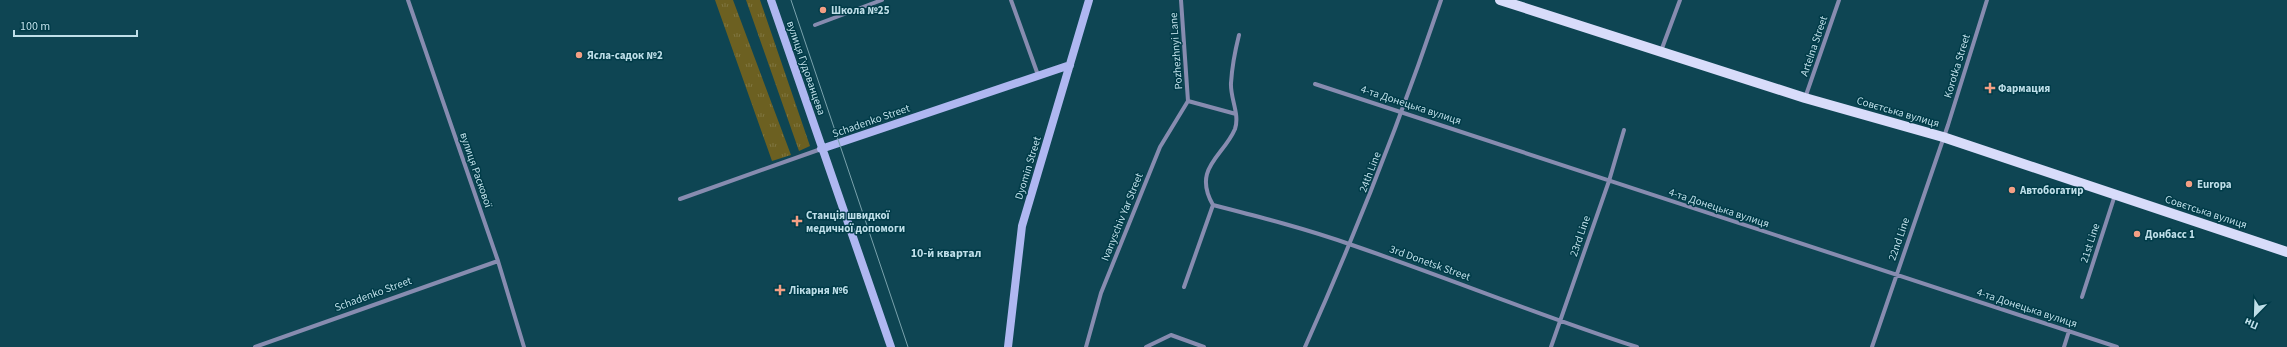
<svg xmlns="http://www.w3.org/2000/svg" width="2287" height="347" font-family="'Source Sans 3',sans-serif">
	<defs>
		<pattern id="grass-tufts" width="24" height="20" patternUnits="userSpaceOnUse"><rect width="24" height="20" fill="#6c6021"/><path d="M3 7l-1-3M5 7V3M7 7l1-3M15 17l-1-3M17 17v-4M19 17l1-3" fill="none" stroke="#7f7641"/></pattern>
	</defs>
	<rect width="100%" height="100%" fill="#0e4553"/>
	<path fill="url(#grass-tufts)" d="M 715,0 L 733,0 L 791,155 L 772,161 Z
		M 746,0 L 760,0 L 810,146 L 799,151 Z"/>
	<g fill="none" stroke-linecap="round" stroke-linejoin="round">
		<path stroke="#878cb0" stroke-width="4" d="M 408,0 L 498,261 L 524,347
			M 1011,0 L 1038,75
			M 1181,0 L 1188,101
			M 815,25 L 882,0
			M 1661,51 L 1680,0
			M 1315,84 L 2117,347
			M 1805,98 L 1839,0
			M 1188,101 L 1236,114
			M 680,199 L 821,149
			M 1213,205 C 1260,217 1307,229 1352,245 C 1448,278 1541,316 1637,347
			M 1184,287 L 1213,205 C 1192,168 1223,157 1235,129 C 1240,114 1230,98 1231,83 C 1232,67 1235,51 1239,35
			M 2082,297 L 2115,195
			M 255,347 L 498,261
			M 1086,347 L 1101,293 L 1160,147 L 1188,101
			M 1146,347 L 1171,335 L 1204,347
			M 1305,347 C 1356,233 1401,118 1441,0
			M 1551,347 L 1609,181 L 1624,130
			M 1872,347 L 1948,125 L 1987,0
			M 2064,347 L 2069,331"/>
		<path stroke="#afb7f1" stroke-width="8" d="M 771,0 L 891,347
			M 821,149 L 1070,65
			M 1008,347 L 1022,226 L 1089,0"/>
		<path stroke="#d8dcfa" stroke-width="10" d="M 1500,0 L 1805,98 L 1943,137 L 2287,252"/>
		<path stroke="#79a2ad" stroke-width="1" d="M 791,0 L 908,347"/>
	</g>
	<g fill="#f39f84" stroke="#003b48" stroke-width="1.5">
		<circle cx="823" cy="10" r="4"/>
		<circle cx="579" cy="55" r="4"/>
		<path d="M1988 82h4v4h4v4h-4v4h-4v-4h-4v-4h4z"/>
		<circle cx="2189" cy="184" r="4"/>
		<circle cx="2012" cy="190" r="4"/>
		<path d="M795 215h4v4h4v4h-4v4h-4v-4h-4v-4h4z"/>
		<circle cx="2137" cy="234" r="4"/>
		<path d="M778 284h4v4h4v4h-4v4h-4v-4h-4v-4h4z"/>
	</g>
	<g text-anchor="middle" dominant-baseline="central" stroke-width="3" stroke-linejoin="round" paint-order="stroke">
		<g font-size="11" font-weight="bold" fill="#bfdfe9" stroke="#003b48" text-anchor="start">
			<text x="831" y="10">Школа №25</text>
			<text x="587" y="55">Ясла-садок №2</text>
			<text x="1998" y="88">Фармация</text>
			<text x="2197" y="184">Europa</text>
			<text x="2020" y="190">Автобогатир</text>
			<text x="806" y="215">Станція швидкої<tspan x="806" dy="13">медичної допомоги</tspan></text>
			<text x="2145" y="234">Донбасс 1</text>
			<text x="789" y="290">Лікарня №6</text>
		</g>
		<g font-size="11" fill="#bfdfe9" stroke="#003b48">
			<text transform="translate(1814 46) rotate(-71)">Artelna Street</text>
			<text transform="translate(1176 51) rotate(-94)">Pozhezhnyi Lane</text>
			<text transform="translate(1957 66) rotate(-73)">Korotka Street</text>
			<text transform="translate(806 68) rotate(71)">вулиця Гудованцева</text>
			<text transform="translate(1411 105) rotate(18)">4-та Донецька вулиця</text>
			<text transform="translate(1898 112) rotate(16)">Совєтська вулиця</text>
			<text transform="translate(871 121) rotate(-19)">Schadenko Street</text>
			<text transform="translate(1028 168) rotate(-73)">Dyomin Street</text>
			<text transform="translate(476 170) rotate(71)">вулиця Раскової</text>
			<text transform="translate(1370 172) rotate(-69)">24th Line</text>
			<text transform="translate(1719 208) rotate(18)">4-та Донецька вулиця</text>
			<text transform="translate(2206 212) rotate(18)">Совєтська вулиця</text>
			<text transform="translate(1122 217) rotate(-68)">Ivanyschiv Yar Street</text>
			<text transform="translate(1580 236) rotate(-71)">23rd Line</text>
			<text transform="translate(1899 239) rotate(-71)">22nd Line</text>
			<text transform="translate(2090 243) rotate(-72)">21st Line</text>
			<text transform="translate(1430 263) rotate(20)">3rd Donetsk Street</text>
			<text transform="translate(373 294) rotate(-20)">Schadenko Street</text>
			<text transform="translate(2027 308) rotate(18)">4-та Донецька вулиця</text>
		</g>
		<g font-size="12" font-weight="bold" fill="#bfdfe9" stroke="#003b48">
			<text x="946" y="253">10-й квартал</text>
		</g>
	</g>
	<g transform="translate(2255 315) rotate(203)" stroke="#003b48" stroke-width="3" paint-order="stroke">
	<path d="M0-3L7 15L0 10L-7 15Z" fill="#bfdfe9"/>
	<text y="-6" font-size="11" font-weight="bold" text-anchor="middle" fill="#bfdfe9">Пн</text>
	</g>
	<path d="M14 30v6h123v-6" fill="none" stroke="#bfdfe9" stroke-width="2"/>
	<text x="20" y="30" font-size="12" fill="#bfdfe9" stroke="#003b48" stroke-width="3" paint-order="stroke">100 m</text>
</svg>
